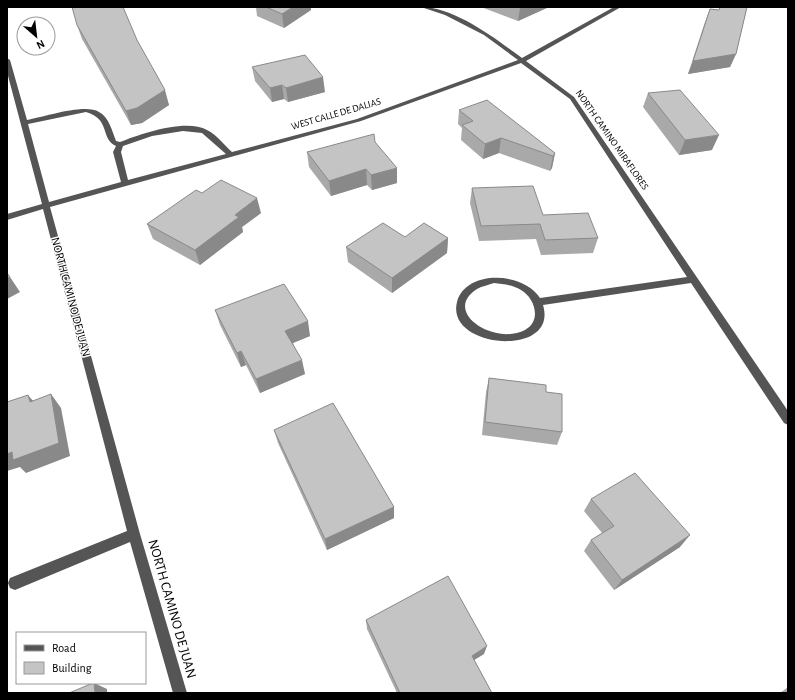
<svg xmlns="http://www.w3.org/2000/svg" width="795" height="700" font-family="'Alegreya Sans',sans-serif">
	<rect width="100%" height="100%" fill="#fff"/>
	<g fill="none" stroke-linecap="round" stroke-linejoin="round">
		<path fill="#555" fill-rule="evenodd" d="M 421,7 C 455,7 496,39 522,58 L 614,7 L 621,7 L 526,61 L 574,97 L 788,411 L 788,425 L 784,423 L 691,283 L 543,305 C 559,358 445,349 457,302 C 466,269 524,272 540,298 L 687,277 L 570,99 L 521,63 L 361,121 L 50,207 L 140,534 L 187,693 L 173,693 L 130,542 L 15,590 L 10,588 L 8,583 L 10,578 L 127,531 L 43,209 L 7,220 L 7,214 L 42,204 L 7,72 L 7,58 L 10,60 L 27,120 C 44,117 85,103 99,112 C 109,117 112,131 116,141 L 120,142 C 140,134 186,118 207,130 C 217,135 224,145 232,152 L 357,119 L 518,60 L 484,35 L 445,15 ZM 86,112 C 111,119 100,139 116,146 L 113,152 L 121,182 L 49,202 L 28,124 ZM 183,131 L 202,133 L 226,154 L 128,180 L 121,152 L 123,146 L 152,136 ZM 494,283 C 503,284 513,285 521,290 C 535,298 542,321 525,330 C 495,346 441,312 477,289 C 482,286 489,285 494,283 Z"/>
	</g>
	<path fill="#a9a9a9" d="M 256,7 L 311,7 L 311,10 L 284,28 L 257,16 Z
		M 481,7 L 549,7 L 518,21 Z
		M 720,7 L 747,7 L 736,54 L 730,67 L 688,74 L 705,22 L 710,9 L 719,10 Z
		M 77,25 L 137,40 L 169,105 L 142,123 L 131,125 L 82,39 Z
		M 252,67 L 325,92 L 288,102 L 284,99 L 272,102 L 255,81 Z
		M 648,93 L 712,150 L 679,155 L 643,107 Z
		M 459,110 L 555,153 L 552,168 L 550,171 L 499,153 L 483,159 L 461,140 L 462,128 L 458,124 Z
		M 375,142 L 397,183 L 372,190 L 367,185 L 331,196 L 309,167 L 307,152 Z
		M 472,188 L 543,215 L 598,238 L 593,253 L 541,255 L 536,239 L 479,241 L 470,203 Z
		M 202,193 L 261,213 L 242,227 L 243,232 L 200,265 L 153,239 L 147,224 Z
		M 405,237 L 448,238 L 447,253 L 392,293 L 348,262 L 346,247 Z
		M 215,310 L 310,336 L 293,343 L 305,374 L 260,393 L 246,365 L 241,367 L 220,325 Z
		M 489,378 L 546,392 L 562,432 L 557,445 L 482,435 L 486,392 Z
		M 274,430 L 394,507 L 394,518 L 327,550 L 278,443 Z
		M 591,499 L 680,547 L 614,590 L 584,551 L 591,540 L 602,533 L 584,511 Z
		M 366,620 L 484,654 L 474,660 L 492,693 L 397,693 L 367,629 Z
		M 788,687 L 788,693 L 780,693 Z"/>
	<path fill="#898989" d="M 293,7 L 311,7 L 311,10 L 284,28 L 282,14 Z
		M 521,7 L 549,7 L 518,21 L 520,8 Z
		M 736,54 L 730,67 L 688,74 L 693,61 Z
		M 323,77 L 325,92 L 288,102 L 286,88 Z
		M 282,85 L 284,99 L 272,102 L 270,88 Z
		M 165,90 L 169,105 L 142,123 L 131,125 L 126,111 Z
		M 719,135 L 712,150 L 679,155 L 685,140 Z
		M 501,138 L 499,153 L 483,159 L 485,144 Z
		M 555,153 L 552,168 L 550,171 L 553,156 Z
		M 397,168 L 397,183 L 372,190 L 371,175 Z
		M 366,169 L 367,185 L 331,196 L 329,181 Z
		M 257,198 L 261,213 L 242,227 L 243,232 L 200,265 L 195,250 L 235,215 Z
		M 448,238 L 447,253 L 392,293 L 392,278 Z
		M 10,277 L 20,292 L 7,299 L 7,278 Z
		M 308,321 L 310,336 L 288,345 L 285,331 Z
		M 241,351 L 246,365 L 241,367 L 237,353 Z
		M 302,360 L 305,374 L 260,393 L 256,379 Z
		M 51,394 L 61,408 L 70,456 L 26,473 L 20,467 L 7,471 L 7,454 Z
		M 28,395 L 40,409 L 30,402 Z
		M 394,507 L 394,518 L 327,550 L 325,539 Z
		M 690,535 L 680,547 L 614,590 L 622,580 Z
		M 487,646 L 484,654 L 469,663 L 472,656 Z
		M 94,683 L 107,689 L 107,693 L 95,693 Z"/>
	<path fill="#c4c4c4" stroke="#898989" d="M 72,7 L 123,7 L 137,40 L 165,90 L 137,108 L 126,111 L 77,25 Z
		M 266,7 L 293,7 L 282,14 Z
		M 720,7 L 747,7 L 736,54 L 693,61 L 710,9 L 719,10 Z
		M 305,55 L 323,77 L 286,88 L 282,85 L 270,88 L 252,67 Z
		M 680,90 L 719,135 L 685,140 L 648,93 Z
		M 487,100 L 555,153 L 553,156 L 501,138 L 485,144 L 462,125 L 473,121 L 459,110 Z
		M 374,134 L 375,142 L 397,168 L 371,175 L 366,169 L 329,181 L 307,152 Z
		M 221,180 L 257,198 L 235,215 L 239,217 L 195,250 L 147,224 L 196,190 L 202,193 Z
		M 533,186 L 543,215 L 588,213 L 598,238 L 545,240 L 540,224 L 481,226 L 472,188 Z
		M 383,223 L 405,237 L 424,223 L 448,238 L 392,278 L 346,247 Z
		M 7,273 L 10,277 L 7,278 Z
		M 284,284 L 308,321 L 285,331 L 302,360 L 256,379 L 241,351 L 237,353 L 215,310 Z
		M 489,378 L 546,385 L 546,392 L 562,394 L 562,432 L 485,422 Z
		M 51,394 L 59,443 L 13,460 L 12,452 L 7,454 L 7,402 L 28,395 L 30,402 Z
		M 333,403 L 394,507 L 325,539 L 274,430 Z
		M 635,473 L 690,535 L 622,580 L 591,540 L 614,526 L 591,499 Z
		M 448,576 L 487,646 L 472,656 L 492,693 L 400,693 L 366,620 Z
		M 93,683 L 94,683 L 95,693 L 69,693 Z"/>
	<g text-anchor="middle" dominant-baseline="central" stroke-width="3" stroke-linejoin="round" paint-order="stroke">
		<g font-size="10" fill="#000" stroke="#fff">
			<text transform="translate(336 114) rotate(-16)">WEST CALLE DE DALIAS</text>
			<text transform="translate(612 140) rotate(55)">NORTH CAMINO MIRAFLORES</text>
		</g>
		<g font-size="12" fill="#000" stroke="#fff">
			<text transform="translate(71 297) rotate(75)">NORTH CAMINO DE JUAN</text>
		</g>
		<g font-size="14" fill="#000" stroke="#fff">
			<text transform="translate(172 609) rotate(74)">NORTH CAMINO DE JUAN</text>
		</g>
	</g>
	<rect width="795" height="700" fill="none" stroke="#000000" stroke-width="16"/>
	<rect x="16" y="632" width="130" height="52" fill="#ffffff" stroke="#999999"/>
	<rect x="24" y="645" width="20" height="6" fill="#555555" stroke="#999999"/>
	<text x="52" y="652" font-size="12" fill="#000000">Road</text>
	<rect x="24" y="662" width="20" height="12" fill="#c4c4c4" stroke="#999999"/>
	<text x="52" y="672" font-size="12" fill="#000000">Building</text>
	<g transform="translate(36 36) rotate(152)"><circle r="19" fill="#ffffff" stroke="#999999"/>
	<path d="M0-3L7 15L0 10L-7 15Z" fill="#000000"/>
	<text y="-6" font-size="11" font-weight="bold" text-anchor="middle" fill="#000000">N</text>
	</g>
</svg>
